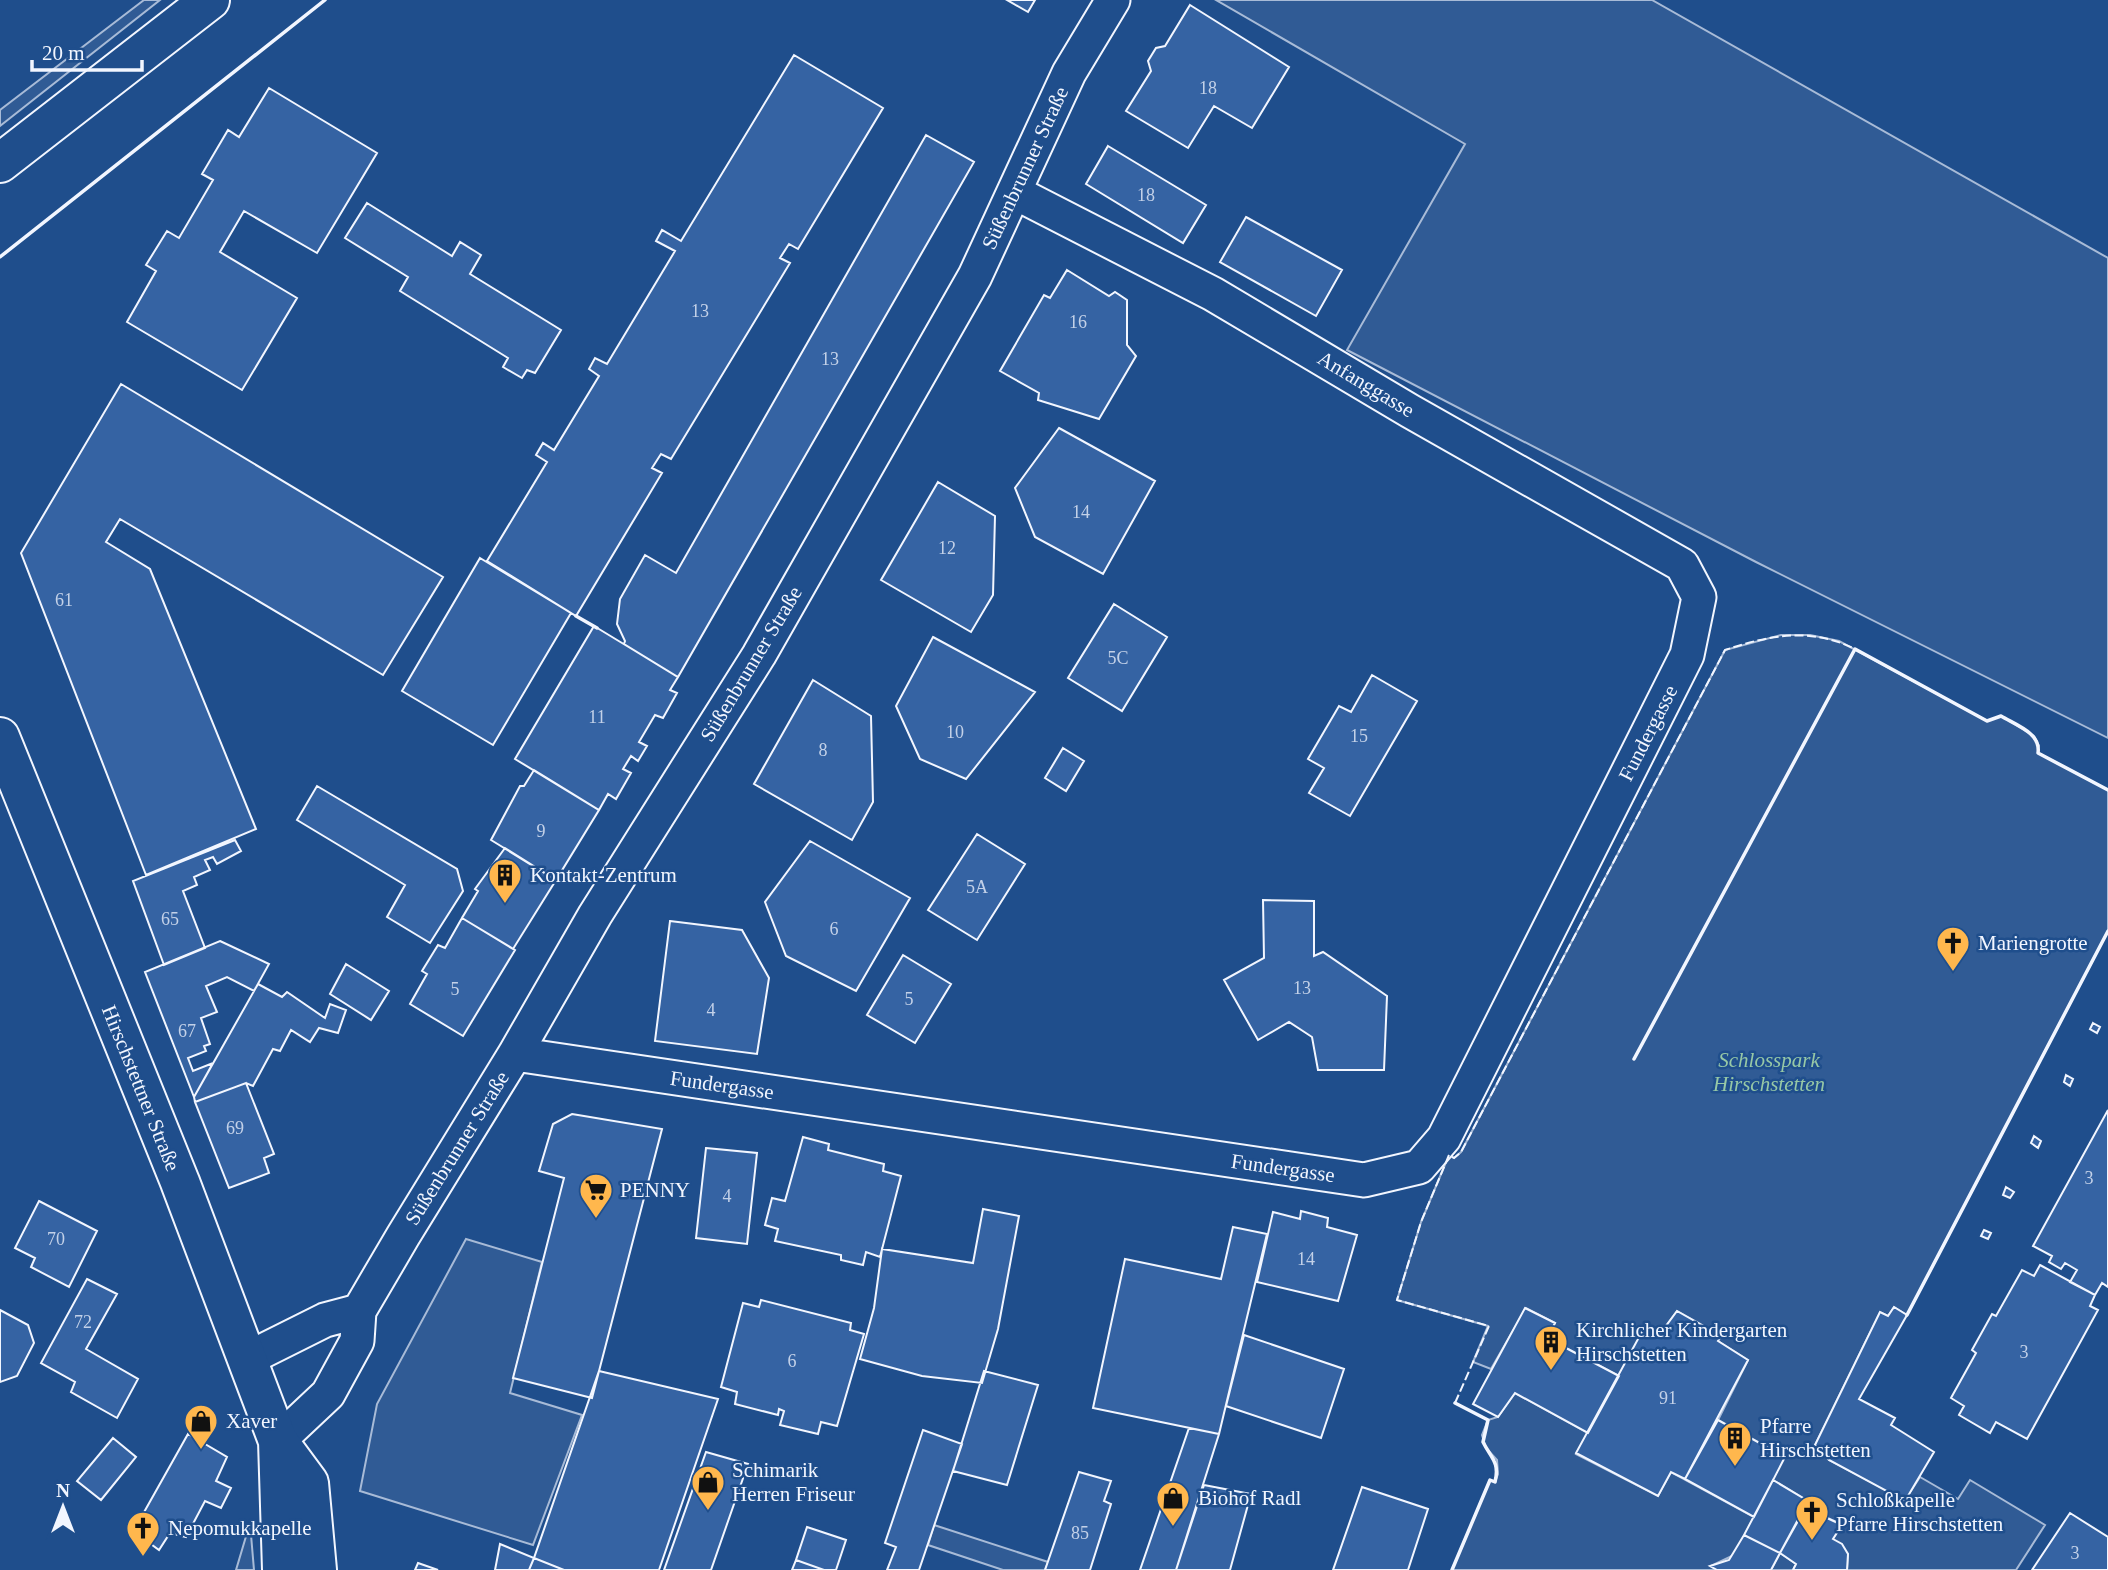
<svg xmlns="http://www.w3.org/2000/svg" width="2108" height="1570" font-family="Georgia,serif">
	<rect width="100%" height="100%" fill="#1f4e8c"/>
	<path fill="#305b95" stroke="#a8bbd7" stroke-width="2" d="M 144,0 L 160,0 L 0,126 L 0,110 Z
		M 1216,0 L 1652,0 L 2108,258 L 2108,738 L 1756,562 L 1347,350 L 1465,144 Z
		M 1781,635 L 1810,635 L 1839,641 L 1987,721 L 2001,716 L 2034,736 L 2039,746 L 2038,753 L 2108,790 L 2108,931 L 1907,1315 L 1894,1307 L 1888,1316 L 1880,1312 L 1815,1445 L 1829,1460 L 1905,1500 L 1920,1477 L 1958,1499 L 1970,1480 L 2045,1525 L 2016,1570 L 1847,1570 L 1848,1554 L 1833,1539 L 1841,1524 L 1812,1511 L 1801,1523 L 1798,1521 L 1808,1501 L 1773,1480 L 1718,1420 L 1748,1360 L 1718,1341 L 1720,1335 L 1677,1311 L 1660,1334 L 1644,1329 L 1619,1376 L 1547,1338 L 1555,1323 L 1526,1308 L 1491,1369 L 1473,1362 L 1488,1326 L 1397,1300 L 1421,1222 L 1449,1155 L 1454,1158 L 1461,1152 L 1725,650 Z
		M 466,1239 L 542,1262 L 510,1393 L 582,1415 L 533,1545 L 360,1491 L 377,1404 Z
		M 1515,1393 L 1588,1433 L 1576,1454 L 1658,1496 L 1671,1472 L 1754,1517 L 1734,1555 L 1711,1566 L 1717,1570 L 1452,1570 L 1490,1480 L 1495,1482 L 1498,1474 L 1497,1460 L 1486,1448 L 1482,1435 L 1488,1420 L 1498,1417 Z
		M 250,1523 L 254,1570 L 236,1570 Z
		M 934,1525 L 1048,1562 L 1045,1570 L 1003,1570 L 928,1545 Z
		M 1780,1553 L 1796,1564 L 1793,1570 L 1771,1570 Z"/>
	<path fill="#3563a3" stroke="#f2f6ff" stroke-width="2" d="M 1007,0 L 1035,0 L 1028,12 Z
		M 1190,5 L 1289,67 L 1252,128 L 1214,106 L 1188,148 L 1126,111 L 1151,71 L 1148,61 L 1156,48 L 1165,46 Z
		M 794,55 L 883,108 L 798,249 L 789,244 L 780,258 L 790,263 L 671,459 L 661,454 L 652,468 L 662,473 L 576,616 L 487,561 L 547,462 L 536,455 L 543,443 L 554,450 L 599,376 L 589,369 L 595,358 L 607,364 L 675,251 L 656,241 L 662,230 L 681,241 Z
		M 269,88 L 377,153 L 317,253 L 244,211 L 220,252 L 297,298 L 242,390 L 127,322 L 156,271 L 146,265 L 167,231 L 179,238 L 213,180 L 202,174 L 228,130 L 239,137 Z
		M 926,135 L 974,162 L 678,677 L 624,644 L 625,641 L 617,624 L 620,599 L 645,555 L 676,573 Z
		M 1108,146 L 1206,205 L 1183,243 L 1086,184 Z
		M 367,203 L 452,256 L 460,242 L 481,255 L 470,274 L 561,330 L 535,373 L 527,370 L 522,378 L 503,367 L 508,358 L 400,291 L 408,277 L 345,238 Z
		M 1246,217 L 1342,270 L 1316,316 L 1220,262 Z
		M 1067,270 L 1109,296 L 1115,292 L 1127,300 L 1127,345 L 1136,356 L 1099,419 L 1038,400 L 1039,393 L 1000,371 L 1044,295 L 1050,298 Z
		M 121,384 L 443,577 L 383,675 L 120,519 L 106,542 L 150,569 L 256,829 L 146,875 L 21,553 Z
		M 1059,428 L 1155,481 L 1103,574 L 1035,537 L 1015,488 Z
		M 938,482 L 995,516 L 993,595 L 971,632 L 881,580 Z
		M 480,558 L 571,613 L 493,745 L 402,691 Z
		M 1114,604 L 1167,637 L 1122,711 L 1068,678 Z
		M 594,626 L 678,677 L 670,690 L 677,693 L 663,718 L 655,715 L 639,742 L 647,746 L 638,761 L 631,756 L 623,769 L 631,773 L 616,799 L 608,794 L 599,810 L 515,759 Z
		M 933,637 L 1035,692 L 966,779 L 920,759 L 896,706 Z
		M 1372,675 L 1417,701 L 1350,816 L 1309,793 L 1324,768 L 1308,759 L 1339,706 L 1351,712 Z
		M 813,680 L 871,716 L 873,802 L 852,840 L 754,784 Z
		M 1063,748 L 1084,761 L 1066,791 L 1045,778 Z
		M 534,770 L 599,810 L 556,880 L 491,840 L 520,786 L 524,786 Z
		M 317,786 L 457,869 L 463,891 L 430,943 L 387,917 L 405,885 L 297,820 Z
		M 977,834 L 1025,864 L 977,940 L 928,910 Z
		M 235,840 L 241,851 L 217,864 L 213,857 L 205,860 L 210,870 L 194,877 L 197,885 L 183,891 L 205,948 L 164,965 L 133,881 Z
		M 810,841 L 910,898 L 856,991 L 786,956 L 765,902 Z
		M 505,848 L 556,880 L 513,949 L 462,918 L 478,891 L 475,889 Z
		M 1263,900 L 1314,901 L 1314,956 L 1323,952 L 1387,996 L 1384,1070 L 1318,1070 L 1312,1037 L 1289,1022 L 1258,1040 L 1224,980 L 1264,958 Z
		M 462,918 L 515,950 L 463,1036 L 410,1004 L 427,974 L 422,971 L 438,945 L 445,948 Z
		M 670,921 L 742,930 L 769,978 L 757,1054 L 655,1041 Z
		M 220,941 L 269,964 L 254,991 L 227,977 L 206,986 L 217,1012 L 201,1018 L 210,1044 L 204,1046 L 206,1051 L 188,1058 L 193,1071 L 213,1063 L 194,1097 L 145,972 Z
		M 903,955 L 951,984 L 915,1043 L 867,1015 Z
		M 346,964 L 389,991 L 371,1020 L 330,994 Z
		M 258,984 L 282,997 L 287,992 L 325,1018 L 330,1004 L 346,1010 L 338,1033 L 319,1028 L 310,1042 L 291,1030 L 280,1051 L 273,1049 L 253,1086 L 246,1083 L 195,1102 L 194,1097 Z
		M 2093,1023 L 2100,1027 L 2097,1033 L 2090,1029 Z
		M 2066,1075 L 2073,1079 L 2070,1086 L 2064,1082 Z
		M 246,1083 L 274,1154 L 264,1158 L 269,1173 L 229,1188 L 195,1102 Z
		M 2108,1110 L 2108,1287 L 2102,1283 L 2095,1295 L 2070,1282 L 2077,1270 L 2065,1263 L 2061,1269 L 2049,1262 L 2052,1256 L 2033,1246 Z
		M 572,1114 L 662,1129 L 592,1398 L 513,1378 L 564,1178 L 539,1171 L 553,1124 Z
		M 2034,1136 L 2041,1141 L 2038,1148 L 2031,1143 Z
		M 803,1137 L 829,1144 L 828,1150 L 884,1164 L 883,1171 L 901,1176 L 880,1257 L 866,1252 L 863,1265 L 841,1260 L 841,1255 L 775,1241 L 778,1229 L 765,1225 L 772,1198 L 785,1201 Z
		M 706,1148 L 757,1153 L 747,1244 L 696,1238 Z
		M 2006,1187 L 2014,1192 L 2010,1198 L 2003,1195 Z
		M 39,1201 L 97,1231 L 69,1287 L 31,1267 L 35,1258 L 15,1248 Z
		M 983,1209 L 1019,1216 L 998,1329 L 982,1383 L 922,1376 L 860,1359 L 874,1308 L 882,1249 L 973,1263 Z
		M 1301,1211 L 1328,1218 L 1327,1227 L 1357,1235 L 1338,1301 L 1257,1282 L 1273,1212 L 1300,1219 Z
		M 1233,1227 L 1267,1234 L 1219,1434 L 1093,1408 L 1125,1259 L 1221,1279 Z
		M 1984,1230 L 1991,1233 L 1988,1239 L 1981,1236 Z
		M 2040,1265 L 2095,1295 L 2090,1306 L 2098,1310 L 2027,1439 L 1996,1422 L 1990,1433 L 1959,1415 L 1964,1406 L 1951,1398 L 1976,1353 L 1972,1350 L 1992,1314 L 1996,1316 L 2022,1270 L 2034,1276 Z
		M 87,1279 L 117,1294 L 86,1349 L 138,1379 L 117,1418 L 71,1392 L 75,1382 L 41,1363 Z
		M 761,1300 L 851,1323 L 850,1330 L 864,1334 L 837,1426 L 821,1422 L 818,1434 L 780,1425 L 784,1411 L 779,1409 L 778,1415 L 735,1404 L 737,1392 L 721,1387 L 743,1303 L 759,1307 Z
		M 1894,1307 L 1907,1315 L 1859,1399 L 1895,1418 L 1891,1425 L 1934,1452 L 1905,1501 L 1829,1460 L 1815,1445 L 1880,1312 L 1888,1316 Z
		M 1525,1308 L 1555,1323 L 1547,1338 L 1619,1376 L 1588,1433 L 1515,1393 L 1498,1417 L 1473,1404 Z
		M 0,1310 L 28,1325 L 34,1343 L 17,1376 L 0,1382 Z
		M 1677,1311 L 1721,1336 L 1718,1341 L 1748,1360 L 1685,1479 L 1671,1472 L 1658,1496 L 1576,1453 L 1644,1328 L 1660,1334 Z
		M 1244,1335 L 1344,1369 L 1321,1438 L 1226,1406 Z
		M 599,1371 L 718,1399 L 659,1570 L 564,1570 L 534,1558 Z
		M 984,1371 L 1038,1385 L 1007,1485 L 953,1471 Z
		M 1718,1420 L 1785,1457 L 1754,1517 L 1685,1479 Z
		M 1189,1428 L 1219,1434 L 1176,1570 L 1140,1570 Z
		M 923,1430 L 962,1444 L 919,1570 L 887,1570 L 896,1547 L 885,1543 Z
		M 188,1434 L 227,1457 L 216,1481 L 231,1488 L 221,1508 L 205,1501 L 186,1537 L 170,1533 L 159,1550 L 144,1539 L 154,1522 L 143,1514 Z
		M 113,1438 L 136,1457 L 101,1500 L 77,1481 Z
		M 706,1452 L 748,1464 L 711,1570 L 664,1570 Z
		M 1079,1472 L 1111,1481 L 1104,1501 L 1111,1504 L 1090,1570 L 1045,1570 Z
		M 1773,1480 L 1808,1501 L 1780,1553 L 1744,1535 Z
		M 1204,1485 L 1251,1494 L 1230,1570 L 1176,1570 Z
		M 1362,1487 L 1428,1509 L 1408,1570 L 1333,1570 Z
		M 1812,1511 L 1842,1525 L 1833,1539 L 1842,1544 L 1848,1554 L 1847,1570 L 1793,1570 L 1796,1564 L 1780,1553 L 1798,1521 L 1801,1523 Z
		M 2070,1513 L 2108,1537 L 2108,1570 L 2032,1570 Z
		M 807,1527 L 846,1540 L 836,1570 L 824,1570 L 796,1560 Z
		M 1744,1535 L 1780,1553 L 1771,1570 L 1717,1570 L 1710,1566 L 1729,1560 Z
		M 500,1544 L 534,1558 L 529,1570 L 495,1570 Z
		M 534,1558 L 564,1570 L 529,1570 Z
		M 796,1560 L 824,1570 L 792,1570 Z
		M 418,1563 L 438,1570 L 415,1570 Z"/>
	<g fill="none" stroke-linecap="round" stroke-linejoin="round">
		<defs>
			<path id="street" d="M 515,1054 L 1364,1180 L 1419,1167 L 1444,1138 L 1687,655 L 1699,597 L 1682,565 L 1410,411 L 1213,294 L 1014,192
				M 249,1358 L 325,1320 L 359,1311
				M 278,1441 L 328,1394 L 357,1341 L 359,1311 L 403,1236 L 515,1054 L 595,915 L 759,655 L 975,276 L 1069,73 L 1113,0"/>
			<path id="secondary" d="M 0,163 L 210,0
				M 0,737 L 180,1182 L 278,1441 L 309,1483 L 317,1570
				M 278,1441 L 282,1570"/>
		</defs>
		<use href="#street" stroke="#f2f6ff" stroke-width="37"/>
		<use href="#secondary" stroke="#f2f6ff" stroke-width="42"/>
		<use href="#street" stroke="#1f4e8c" stroke-width="33"/>
		<use href="#secondary" stroke="#1f4e8c" stroke-width="38"/>
		<path stroke="#f2f6ff" stroke-width="2" stroke-dasharray="9 3.5" stroke-linecap="butt" d="M 1455,1403 L 1489,1326 L 1397,1300 L 1421,1222 L 1449,1155 L 1454,1158 L 1461,1152 L 1725,650 C 1770,635 1811,627 1855,649"/>
		<path stroke="#f2f6ff" stroke-width="3.5" d="M 0,257 L 325,0
			M 576,616 L 597,628
			M 1634,1059 L 1855,649 L 1987,721 L 2001,716 C 2016,725 2041,733 2038,753 L 2108,790
			M 1907,1315 L 2108,931
			M 1452,1570 L 1490,1480 L 1495,1482 C 1500,1462 1491,1458 1483,1442 L 1488,1420 L 1455,1403"/>
	</g>
	<defs>
		<symbol id="building-pin" viewBox="-11 -11 22 30"><path d="M0 17L-7.5 6A9.5 9.5 0 1 1 7.5 6Z" fill="#ffb74d" stroke="#1f4e8c"/><path d="M-4-6H4V6H1V3H-1V6H-4ZM-2.5-4.3h1.7v1.8h-1.7ZM.8-4.3h1.7v1.8H.8ZM-2.5-1h1.7V.8h-1.7ZM.8-1h1.7V.8H.8Z" fill="#111"/></symbol>
		<symbol id="church-pin" viewBox="-11 -11 22 30"><path d="M0 17L-7.5 6A9.5 9.5 0 1 1 7.5 6Z" fill="#ffb74d" stroke="#1f4e8c"/><path d="M-1.2-6h2.4v3.5h3.3v2.4h-3.3V6h-2.4V-.1h-3.3v-2.4h3.3Z" fill="#111"/></symbol>
		<symbol id="supermarket-pin" viewBox="-11 -11 22 30"><path d="M0 17L-7.5 6A9.5 9.5 0 1 1 7.5 6Z" fill="#ffb74d" stroke="#1f4e8c"/><path d="M-6-5.5h2.5l.6 2H6L4.5 2H-2.5L-4.4-4H-6ZM-1.5 3.2a1.3 1.3 0 1 0 .1 0ZM3 3.2a1.3 1.3 0 1 0 .1 0Z" fill="#111"/></symbol>
		<symbol id="shop-pin" viewBox="-11 -11 22 30"><path d="M0 17L-7.5 6A9.5 9.5 0 1 1 7.5 6Z" fill="#ffb74d" stroke="#1f4e8c"/><path d="M-5-2.5h2.3a2.7 3.5 0 0 1 5.4 0H5L5.5 6h-11ZM-1.5-2.5h3a1.5 2.3 0 0 0-3 0Z" fill="#111"/></symbol>
	</defs>
	<g fill-rule="evenodd">
		<use href="#building-pin" x="486" y="856" width="38" height="52"/>
		<use href="#church-pin" x="1934" y="924" width="38" height="52"/>
		<use href="#supermarket-pin" x="577" y="1171" width="38" height="52"/>
		<use href="#building-pin" x="1532" y="1323" width="38" height="52"/>
		<use href="#shop-pin" x="182" y="1402" width="38" height="52"/>
		<use href="#building-pin" x="1716" y="1419" width="38" height="52"/>
		<use href="#shop-pin" x="689" y="1463" width="38" height="52"/>
		<use href="#shop-pin" x="1154" y="1479" width="38" height="52"/>
		<use href="#church-pin" x="1793" y="1493" width="38" height="52"/>
		<use href="#church-pin" x="124" y="1509" width="38" height="52"/>
	</g>
	<g text-anchor="middle" dominant-baseline="central" stroke-width="5" stroke-linejoin="round" paint-order="stroke">
		<g font-size="18" fill="#c3d1e8">
			<text x="1208" y="88">18</text>
			<text x="1146" y="195">18</text>
			<text x="700" y="311">13</text>
			<text x="1078" y="322">16</text>
			<text x="830" y="359">13</text>
			<text x="1081" y="512">14</text>
			<text x="947" y="548">12</text>
			<text x="64" y="600">61</text>
			<text x="1118" y="658">5C</text>
			<text x="597" y="717">11</text>
			<text x="955" y="732">10</text>
			<text x="1359" y="736">15</text>
			<text x="823" y="750">8</text>
			<text x="541" y="831">9</text>
			<text x="977" y="887">5A</text>
			<text x="170" y="919">65</text>
			<text x="834" y="929">6</text>
			<text x="1302" y="988">13</text>
			<text x="455" y="989">5</text>
			<text x="909" y="999">5</text>
			<text x="711" y="1010">4</text>
			<text x="187" y="1031">67</text>
			<text x="235" y="1128">69</text>
			<text x="2089" y="1178">3</text>
			<text x="727" y="1196">4</text>
			<text x="56" y="1239">70</text>
			<text x="1306" y="1259">14</text>
			<text x="83" y="1322">72</text>
			<text x="2024" y="1352">3</text>
			<text x="792" y="1361">6</text>
			<text x="1668" y="1398">91</text>
			<text x="1080" y="1533">85</text>
			<text x="2075" y="1553">3</text>
		</g>
		<g font-size="21" fill="#f2f6ff" stroke="#1f4e8c">
			<text transform="translate(1025 168) rotate(-65)">Süßenbrunner Straße</text>
			<text transform="translate(1366 384) rotate(31)">Anfanggasse</text>
			<text transform="translate(751 664) rotate(-59)">Süßenbrunner Straße</text>
			<text transform="translate(1648 733) rotate(-63)">Fundergasse</text>
			<text transform="translate(722 1085) rotate(8)">Fundergasse</text>
			<text transform="translate(141 1088) rotate(68)">Hirschstettner Straße</text>
			<text transform="translate(457 1148) rotate(-58)">Süßenbrunner Straße</text>
			<text transform="translate(1283 1168) rotate(8)">Fundergasse</text>
		</g>
		<g font-size="21" fill="#f2f6ff" stroke="#1f4e8c" text-anchor="start">
			<text x="530" y="875">Kontakt-Zentrum</text>
			<text x="1978" y="943">Mariengrotte</text>
			<text x="620" y="1190">PENNY</text>
			<text x="1576" y="1330">Kirchlicher Kindergarten<tspan x="1576" dy="24">Hirschstetten</tspan></text>
			<text x="226" y="1421">Xaver</text>
			<text x="1760" y="1426">Pfarre<tspan x="1760" dy="24">Hirschstetten</tspan></text>
			<text x="732" y="1470">Schimarik<tspan x="732" dy="24">Herren Friseur</tspan></text>
			<text x="1198" y="1498">Biohof Radl</text>
			<text x="1836" y="1500">Schloßkapelle<tspan x="1836" dy="24">Pfarre Hirschstetten</tspan></text>
			<text x="168" y="1528">Nepomukkapelle</text>
		</g>
		<g font-size="21" font-style="italic" fill="#97c8a6" stroke="#1f4e8c">
			<text x="1769" y="1060">Schlosspark<tspan x="1769" dy="24">Hirschstetten</tspan></text>
		</g>
	</g>
	<g transform="translate(63 1507)" stroke="#1f4e8c" stroke-width="5" paint-order="stroke">
	<path d="M0-5L12 26L0 18L-12 26Z" fill="#f2f6ff"/>
	<text y="-10" font-size="19" font-weight="bold" text-anchor="middle" fill="#f2f6ff">N</text>
	</g>
	<path d="M32 60v10h110v-10" fill="none" stroke="#f2f6ff" stroke-width="3.5"/>
	<text x="42" y="60" font-size="21" fill="#f2f6ff" stroke="#1f4e8c" stroke-width="5" paint-order="stroke">20 m</text>
</svg>
